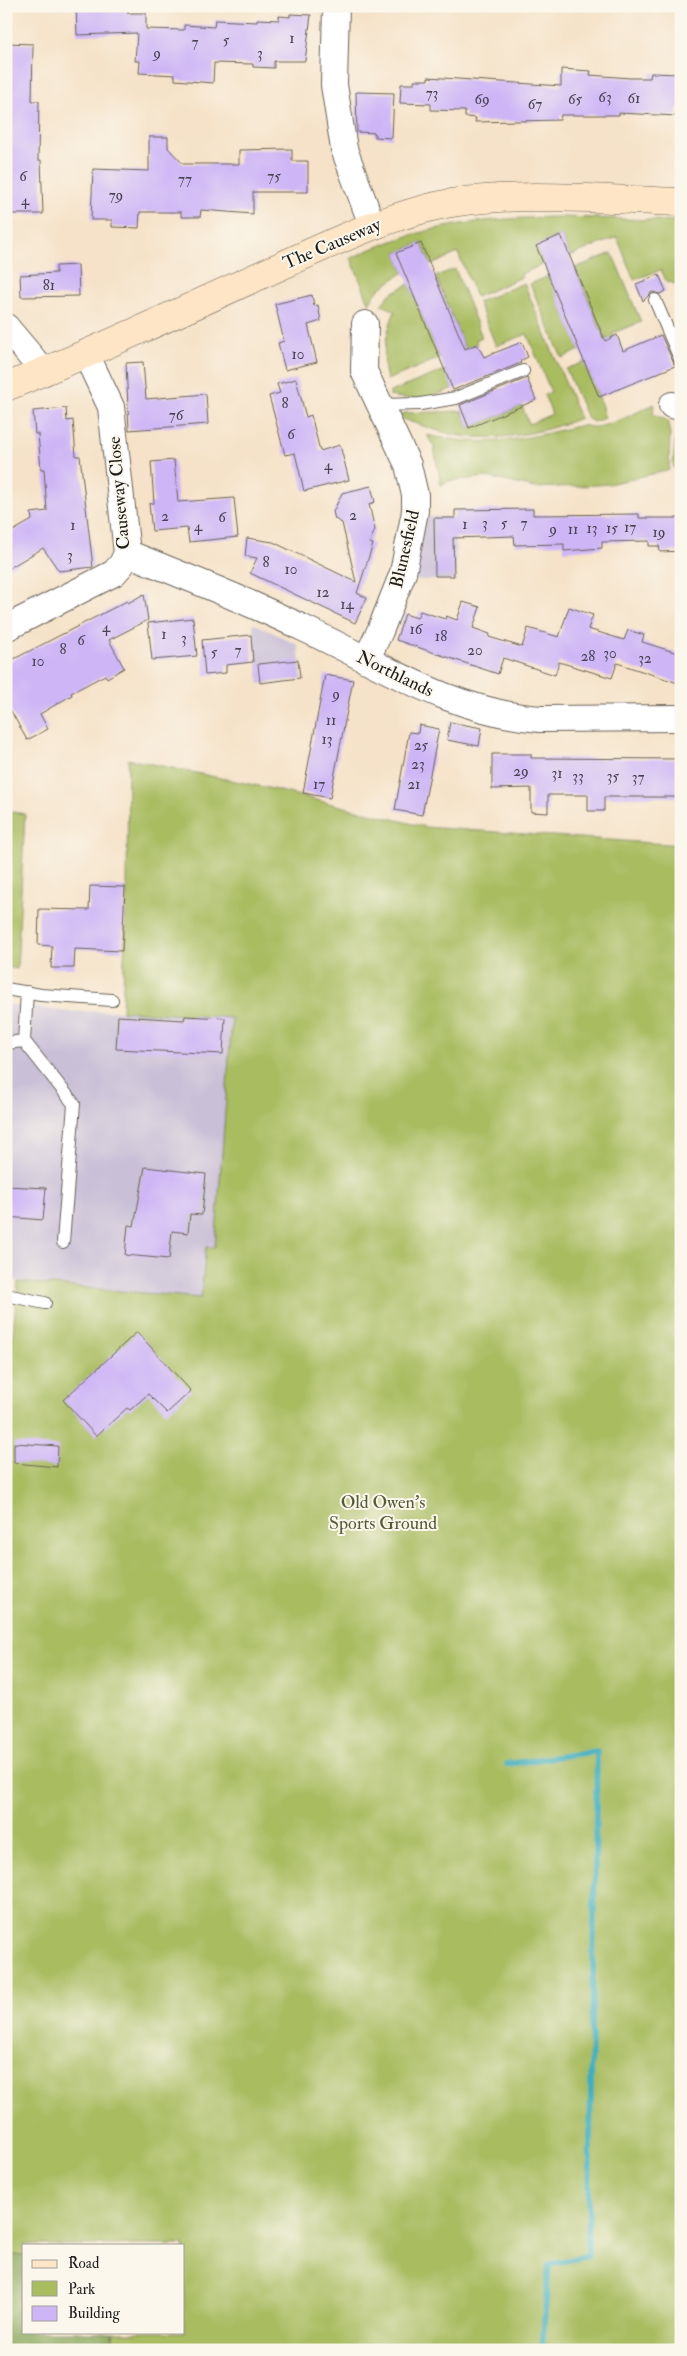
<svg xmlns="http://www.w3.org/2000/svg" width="687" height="2356" font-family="'IM FELL Double Pica',serif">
	<rect width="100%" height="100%" fill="#fbf7ec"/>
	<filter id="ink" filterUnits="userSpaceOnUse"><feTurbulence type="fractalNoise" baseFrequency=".02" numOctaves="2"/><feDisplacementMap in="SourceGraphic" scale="10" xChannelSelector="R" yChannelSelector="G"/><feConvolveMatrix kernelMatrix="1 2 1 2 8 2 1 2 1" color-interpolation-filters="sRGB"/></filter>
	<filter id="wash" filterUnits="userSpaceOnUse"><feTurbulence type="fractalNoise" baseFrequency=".0096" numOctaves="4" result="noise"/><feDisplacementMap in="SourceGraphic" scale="20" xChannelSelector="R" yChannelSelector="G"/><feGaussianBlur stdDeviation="1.12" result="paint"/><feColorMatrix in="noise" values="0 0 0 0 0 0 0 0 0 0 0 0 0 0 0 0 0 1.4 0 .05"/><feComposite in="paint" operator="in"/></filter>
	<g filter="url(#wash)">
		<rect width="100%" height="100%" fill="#f5e2c8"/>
		<path fill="#c9bfd7" d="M 424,517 L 455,517 L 456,580 L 415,580 Z
			M 253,623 L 298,645 L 302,679 L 259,684 Z
			M 6,1004 L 68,1012 L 122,1011 L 232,1017 L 215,1247 L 206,1247 L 201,1298 L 6,1280 Z"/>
		<path fill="#a9bc60" stroke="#626c3e" d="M 563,217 L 681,221 L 681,281 L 673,284 L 671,282 L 667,283 L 661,270 L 634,280 L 617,237 L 570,256 L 561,235 L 536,246 L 544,264 L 521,274 L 522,277 L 476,297 L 458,253 L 431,265 L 421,243 L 396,253 L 404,272 L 379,289 L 369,303 L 351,258 C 423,224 485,218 563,217 Z
			M 612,253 L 641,322 L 613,333 L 614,337 L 605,340 L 575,268 Z
			M 455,269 L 482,337 L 476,340 L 477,344 L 465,349 L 436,276 Z
			M 549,276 L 580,350 L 562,358 L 530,284 Z
			M 524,283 L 580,418 C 542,434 491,443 450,434 C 434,430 418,424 402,419 L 399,415 L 405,413 L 462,411 L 469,428 L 522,406 L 529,424 L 552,414 L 544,395 L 551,392 L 527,334 L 496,346 L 478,302 Z
			M 409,284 L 440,358 L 387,380 C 381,356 386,333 395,311 L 381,305 L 390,294 Z
			M 585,362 L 599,397 L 605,418 L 593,422 L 587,418 L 566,369 Z
			M 445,370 L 453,388 C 430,399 415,401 390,396 L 390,392 Z
			M 654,404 L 653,414 L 668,421 L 670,428 L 669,470 L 609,484 L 582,486 L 535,488 L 487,477 L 448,481 L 441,485 L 434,447 L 427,435 C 487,448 520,440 578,426 C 584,424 590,428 597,427 C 617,423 635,413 654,404 Z
			M 676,429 L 681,431 L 681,471 L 675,470 L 673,464 Z
			M 128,759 L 264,787 L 425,827 L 681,845 L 681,2350 L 112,2350 L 115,2332 L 184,2332 L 184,2245 L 24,2245 L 24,2256 L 6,2255 L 6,1400 L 18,1282 L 201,1298 L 206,1247 L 215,1247 L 232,1018 L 122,1011 L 127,885 Z
			M 6,811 L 25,814 L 17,969 L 6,967 Z"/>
		<path fill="#86a456" stroke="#516039" d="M 6,2254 L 24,2256 L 24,2332 L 114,2332 L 111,2350 L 6,2350 Z"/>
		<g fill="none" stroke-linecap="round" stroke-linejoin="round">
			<path stroke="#3faebb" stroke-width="6" d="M 507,1764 L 597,1751 L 588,2256 L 549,2264 L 542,2350"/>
		</g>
		<g id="blocks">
			<path fill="#ceb5f6" d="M 76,6 L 128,6 L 128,13 L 146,13 L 146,29 L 184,30 L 184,25 L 214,27 L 215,20 L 257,22 L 257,19 L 279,20 L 279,16 L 290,17 L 290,14 L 311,15 L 305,61 L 274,61 L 274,68 L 253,67 L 253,64 L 214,63 L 213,83 L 175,80 L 175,75 L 139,73 L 140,61 L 135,61 L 137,33 L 77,35 Z
				M 6,43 L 33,44 L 32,101 L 39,101 L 38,160 L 41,160 L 43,214 L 6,214 Z
				M 561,69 L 591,71 L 590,75 L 630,78 L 650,78 L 651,73 L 681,74 L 681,108 L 677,107 L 677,116 L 619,113 L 619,115 L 561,115 L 560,120 L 475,122 L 476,118 L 465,117 L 465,111 L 431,110 L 431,104 L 400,103 L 401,84 L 414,84 L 414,80 L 428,80 L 428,77 L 561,86 Z
				M 356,92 L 394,93 L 392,138 L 375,137 L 375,133 L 357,132 Z
				M 149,137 L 168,137 L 168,148 L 183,164 L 239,164 L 239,150 L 292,149 L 292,161 L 308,161 L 308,192 L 253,192 L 253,214 L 201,210 L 200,217 L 181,217 L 181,212 L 140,212 L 139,228 L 112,227 L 112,220 L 91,220 L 93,169 L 149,171 Z
				M 561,235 L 605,341 L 617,335 L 623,351 L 661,335 L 675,366 L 599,397 L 536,246 Z
				M 421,243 L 465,349 L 477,344 L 484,357 L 522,342 L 528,357 L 520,361 L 521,363 L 453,390 L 396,253 Z
				M 78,265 L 79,296 L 21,297 L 20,275 L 56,273 L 56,266 Z
				M 659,275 L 666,291 L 660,294 L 652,292 L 643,301 L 636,284 Z
				M 312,295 L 314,306 L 318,305 L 321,321 L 308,325 L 317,362 L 285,370 L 278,343 L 284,341 L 275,304 Z
				M 143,362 L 146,399 L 206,394 L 208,424 L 129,430 L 126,363 Z
				M 527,378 L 536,400 L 469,428 L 460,405 Z
				M 296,379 L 306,417 L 311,415 L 320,451 L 340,445 L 349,480 L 304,491 L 295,453 L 285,455 L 269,396 L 280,393 L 277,384 Z
				M 66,408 L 67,421 L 73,420 L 76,456 L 80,456 L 93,567 L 59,571 L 43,548 L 6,570 L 6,535 L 32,520 L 31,513 L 47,511 L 44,469 L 41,469 L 38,434 L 35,434 L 33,411 Z
				M 174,460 L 178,502 L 234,498 L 238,537 L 189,542 L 187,528 L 152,531 L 149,504 L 154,503 L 151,462 Z
				M 371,486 L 375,502 L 369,504 L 375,530 L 369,543 L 373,544 L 357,593 L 367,598 L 355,623 L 250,573 L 257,558 L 245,556 L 247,538 L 273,542 L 356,582 L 342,523 L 335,519 L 333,512 L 342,493 Z
				M 533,509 L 533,515 L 639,514 L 639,518 L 681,518 L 681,551 L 660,552 L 659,546 L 649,546 L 649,541 L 602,542 L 602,548 L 564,551 L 564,544 L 515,545 L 514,536 L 453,538 L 454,576 L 435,576 L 434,518 L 455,518 L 455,510 Z
				M 144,594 L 148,620 L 109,640 L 124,668 L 107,678 L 105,675 L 71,693 L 72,695 L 40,714 L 48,729 L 27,740 L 6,702 L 6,663 L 127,601 L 128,603 Z
				M 463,602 L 480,607 L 473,628 L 490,634 L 489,637 L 522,647 L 528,628 L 559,637 L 569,607 L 593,615 L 588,629 L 624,640 L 628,630 L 644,635 L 642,642 L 681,654 L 681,684 L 617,663 L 612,678 L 559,662 L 555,675 L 503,658 L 498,674 L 396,640 L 405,614 L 417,618 L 420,611 L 445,619 L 446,616 L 457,620 Z
				M 193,618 L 197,656 L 152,660 L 148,623 Z
				M 251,635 L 253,662 L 226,665 L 226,673 L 205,675 L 202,640 Z
				M 298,660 L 300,678 L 260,683 L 258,664 Z
				M 325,675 L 353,680 L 330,798 L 303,793 Z
				M 450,722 L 482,728 L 479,746 L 447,740 Z
				M 419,725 L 439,729 L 422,815 L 395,810 L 409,732 L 418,733 Z
				M 492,754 L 531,754 L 531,758 L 681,759 L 681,797 L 604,797 L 604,811 L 588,811 L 588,795 L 548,795 L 548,813 L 531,812 L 531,788 L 492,789 Z
				M 90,886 L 125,887 L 122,951 L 75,949 L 74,968 L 51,968 L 52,946 L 38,945 L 39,909 L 89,910 Z
				M 118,1016 L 184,1020 L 185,1016 L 225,1018 L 223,1054 L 116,1049 Z
				M 145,1167 L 206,1174 L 202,1215 L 190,1214 L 188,1233 L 172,1231 L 169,1259 L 125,1255 L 128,1225 L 134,1226 Z
				M 6,1186 L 46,1188 L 43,1220 L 6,1217 Z
				M 137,1332 L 191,1391 L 167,1413 L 148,1394 L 130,1410 L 127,1408 L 96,1436 L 63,1400 Z
				M 14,1443 L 58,1446 L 57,1467 L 14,1463 Z"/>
		</g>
	</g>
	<g filter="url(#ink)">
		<use href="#blocks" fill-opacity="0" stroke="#686158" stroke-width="1"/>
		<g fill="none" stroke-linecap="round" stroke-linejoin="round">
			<defs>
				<path id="service" d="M 655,300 L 681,361
					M 381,405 L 420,404 L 456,398 L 523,371
					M 6,989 L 41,995 L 112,1000
					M 24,1041 L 74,1104 L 63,1242
					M 6,1043 L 24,1041 L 27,992
					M 6,1295 L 45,1303"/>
				<path id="minor" d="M 336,6 L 334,85 L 344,149 L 372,225
					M 365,324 L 364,371 L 408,465 L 415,495 L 415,511 L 403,573 L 380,631 L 366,660
					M 6,327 L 44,372
					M 672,405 L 681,407
					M 127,553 C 187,577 247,601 305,629 C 384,666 451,712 540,719 L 681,718
					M 6,628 L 114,573 L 122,564 L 127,553 L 111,407 L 86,354"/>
				<path id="secondary" d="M 6,387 C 93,352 178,313 263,274 C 317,250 370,223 428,208 C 503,189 603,200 681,202"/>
			</defs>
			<use href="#service" stroke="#686158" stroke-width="14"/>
			<use href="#minor" stroke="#686158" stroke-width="28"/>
			<use href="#secondary" stroke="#686158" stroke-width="29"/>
			<use href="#service" stroke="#fff" stroke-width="12"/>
			<use href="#minor" stroke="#fff" stroke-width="26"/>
			<use href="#secondary" stroke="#fee5c5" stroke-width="28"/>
		</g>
	</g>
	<g text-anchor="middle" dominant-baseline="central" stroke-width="4" stroke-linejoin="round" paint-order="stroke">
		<g font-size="15" fill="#484252">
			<text x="292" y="38">1</text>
			<text x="226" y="40">5</text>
			<text x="195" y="42">7</text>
			<text x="157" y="53">9</text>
			<text x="260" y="53">3</text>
			<text x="432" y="93">73</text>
			<text x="605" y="97">63</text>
			<text x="634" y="98">61</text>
			<text x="482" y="99">69</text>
			<text x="575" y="99">65</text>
			<text x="535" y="104">67</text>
			<text x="23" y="176">6</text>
			<text x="274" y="176">75</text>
			<text x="185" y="179">77</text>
			<text x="116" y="195">79</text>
			<text x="25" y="200">4</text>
			<text x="49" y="285">81</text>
			<text x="298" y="354">10</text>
			<text x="285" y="403">8</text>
			<text x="176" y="415">76</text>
			<text x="291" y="434">6</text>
			<text x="328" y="465">4</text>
			<text x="353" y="515">2</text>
			<text x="165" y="516">2</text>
			<text x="222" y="517">6</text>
			<text x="485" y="523">3</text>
			<text x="504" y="523">5</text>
			<text x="524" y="523">7</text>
			<text x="465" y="524">1</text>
			<text x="73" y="525">1</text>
			<text x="198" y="526">4</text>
			<text x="630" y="527">17</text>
			<text x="592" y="528">13</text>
			<text x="612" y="528">15</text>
			<text x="553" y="529">9</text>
			<text x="573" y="529">11</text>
			<text x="659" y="532">19</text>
			<text x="70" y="555">3</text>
			<text x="266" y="562">8</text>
			<text x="291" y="569">10</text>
			<text x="323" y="592">12</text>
			<text x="347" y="604">14</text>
			<text x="106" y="627">4</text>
			<text x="416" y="629">16</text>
			<text x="164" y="634">1</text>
			<text x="441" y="636">18</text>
			<text x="184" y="638">3</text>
			<text x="81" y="640">6</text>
			<text x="63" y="649">8</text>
			<text x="238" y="650">7</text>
			<text x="475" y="650">20</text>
			<text x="214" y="652">5</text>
			<text x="610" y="653">30</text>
			<text x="588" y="656">28</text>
			<text x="645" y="658">32</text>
			<text x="38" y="661">10</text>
			<text x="336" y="694">9</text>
			<text x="331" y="720">11</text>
			<text x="327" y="739">13</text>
			<text x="421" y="745">25</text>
			<text x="418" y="764">23</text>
			<text x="521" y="771">29</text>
			<text x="557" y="773">31</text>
			<text x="578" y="776">33</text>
			<text x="613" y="776">35</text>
			<text x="638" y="777">37</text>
			<text x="319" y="784">17</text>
			<text x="414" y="784">21</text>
		</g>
		<g font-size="18" fill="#1c1c1c" stroke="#fbf7ec">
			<text transform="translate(332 244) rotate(-23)">The Causeway</text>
			<text transform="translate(119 493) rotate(-95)">Causeway Close</text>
			<text transform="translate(405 549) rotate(-77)">Blunesfield</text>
			<text transform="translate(395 674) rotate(26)">Northlands</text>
		</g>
		<g font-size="18" fill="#545c37" stroke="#fbf7ec">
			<text x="383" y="1502">Old Owen's<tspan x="383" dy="21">Sports Ground</tspan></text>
		</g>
	</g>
	<rect width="687" height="2356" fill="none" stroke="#fbf7ec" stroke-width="25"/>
	<rect x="22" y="2244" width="162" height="90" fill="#fbf7ec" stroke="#a29f99"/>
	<rect x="32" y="2260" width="25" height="8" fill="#fee5c5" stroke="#a29f99"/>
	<text x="68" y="2268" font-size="15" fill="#1c1c1c">Road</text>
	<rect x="32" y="2281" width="25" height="15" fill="#a9bc60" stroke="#a29f99"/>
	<text x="68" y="2294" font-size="15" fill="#1c1c1c">Park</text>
	<rect x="32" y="2306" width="25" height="15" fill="#ceb5f6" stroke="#a29f99"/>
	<text x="68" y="2318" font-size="15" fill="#1c1c1c">Building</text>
</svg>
